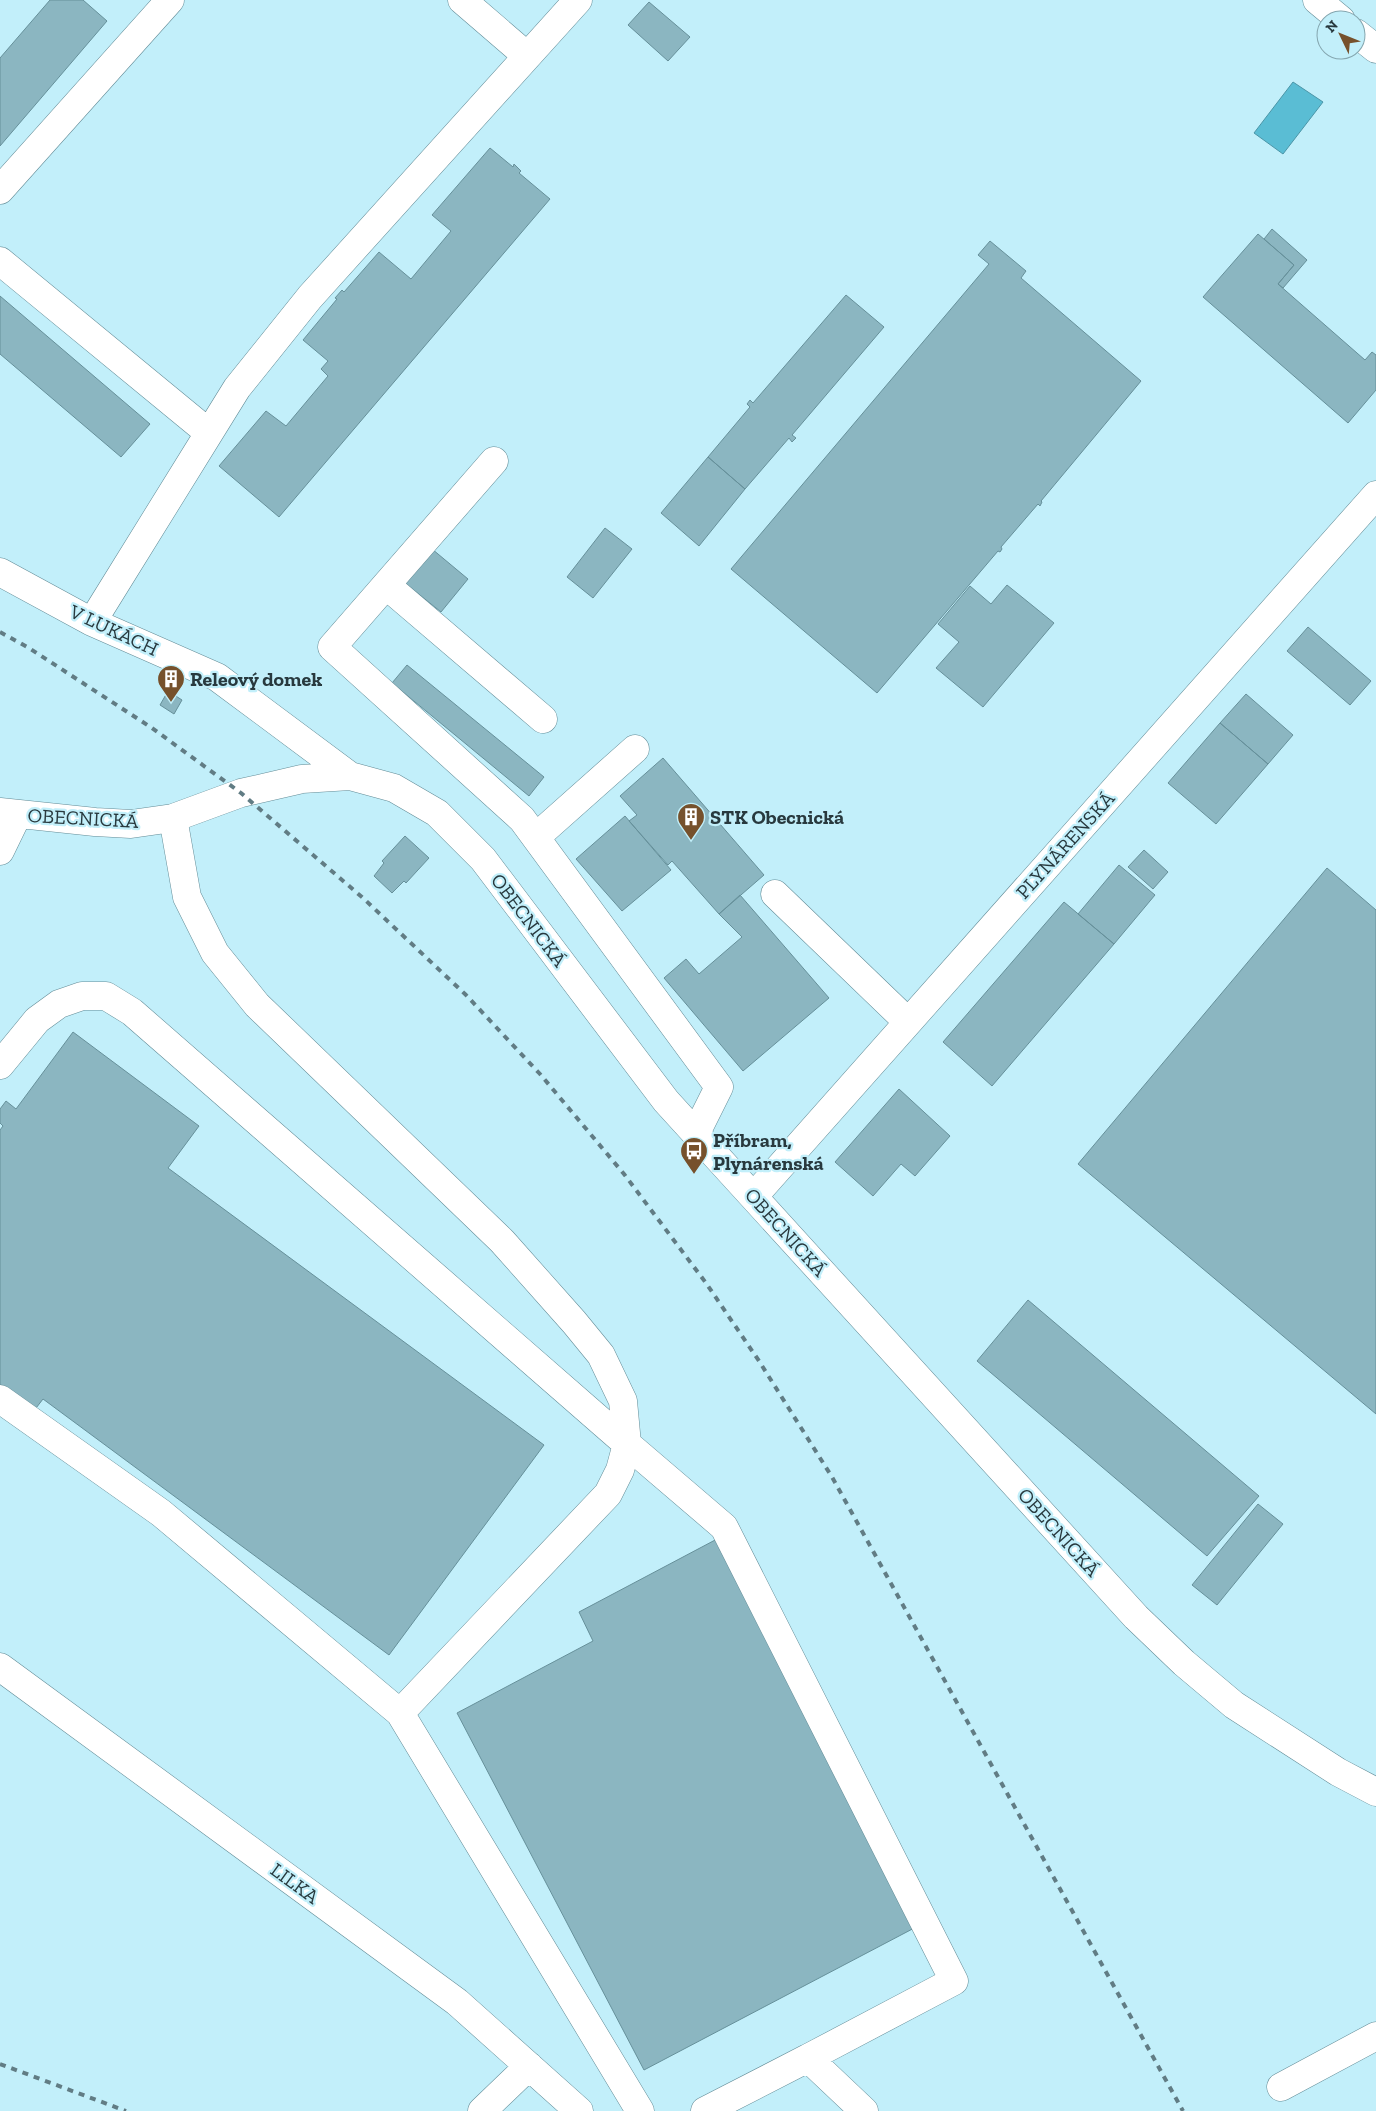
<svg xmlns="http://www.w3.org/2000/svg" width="1376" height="2111" font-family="'Zilla Slab',serif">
	<rect width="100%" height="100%" fill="#c2effa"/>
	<path fill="#5abdd4" stroke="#4b95a7" d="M 1293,82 L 1323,102 L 1283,154 L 1254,133 Z"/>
	<path fill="#8bb6c1" stroke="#66909a" d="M 50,0 L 83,0 L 107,21 L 0,146 L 0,58 Z
		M 649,2 L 690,37 L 668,61 L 628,25 Z
		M 490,148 L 513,167 L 514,164 L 521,171 L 519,173 L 550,199 L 279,517 L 219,466 L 266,411 L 286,426 L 328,376 L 321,369 L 328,361 L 303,340 L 337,299 L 335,298 L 342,290 L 344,292 L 379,252 L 411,279 L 451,231 L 432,215 Z
		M 1272,229 L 1307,260 L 1283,288 L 1278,284 L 1294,265 L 1264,239 Z
		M 1258,234 L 1294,265 L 1278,284 L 1365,360 L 1372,352 L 1376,355 L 1376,390 L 1348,423 L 1203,297 Z
		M 990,241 L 1026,271 L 1021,278 L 1141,381 L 1041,501 L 1042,502 L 1040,506 L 1038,504 L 1001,547 L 1002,549 L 1000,552 L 998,551 L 877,693 L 731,569 L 989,264 L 978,255 Z
		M 846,295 L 884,327 L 792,435 L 796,438 L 792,442 L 789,438 L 745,489 L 708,457 L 750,407 L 747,404 L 750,400 L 753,403 Z
		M 0,296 L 150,424 L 121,457 L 0,354 Z
		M 708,457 L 745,489 L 699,546 L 661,513 Z
		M 605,528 L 632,549 L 593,598 L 567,577 Z
		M 432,549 L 468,579 L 441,612 L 405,583 Z
		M 1007,585 L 1054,623 L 983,707 L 936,668 L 959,642 L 938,624 L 970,586 L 991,604 Z
		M 1308,627 L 1371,681 L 1350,705 L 1287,651 Z
		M 407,665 L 544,777 L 529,796 L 392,683 Z
		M 168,691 L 182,700 L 174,714 L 160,705 Z
		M 1246,694 L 1293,735 L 1268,764 L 1220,723 Z
		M 1220,723 L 1268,764 L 1216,824 L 1168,783 Z
		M 663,758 L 764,875 L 719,914 L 672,861 L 668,865 L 629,821 L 637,815 L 620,796 Z
		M 625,816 L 671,870 L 622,911 L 576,859 Z
		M 405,836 L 429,858 L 406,883 L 404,881 L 392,893 L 374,876 L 384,863 L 382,861 Z
		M 1144,850 L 1168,872 L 1153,889 L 1128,867 Z
		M 1119,865 L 1155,895 L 1114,944 L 1078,914 Z
		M 1327,868 L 1376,910 L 1376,1414 L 1078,1164 Z
		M 740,895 L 829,998 L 743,1071 L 664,978 L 686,959 L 699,974 L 742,937 L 719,914 Z
		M 1064,902 L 1114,944 L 992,1086 L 943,1042 Z
		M 73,1032 L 199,1126 L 168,1168 L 544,1445 L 389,1655 L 43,1399 L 33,1412 L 0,1387 L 0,1130 L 3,1126 L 0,1123 L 0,1109 L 6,1101 L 16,1109 Z
		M 899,1089 L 950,1136 L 915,1176 L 901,1164 L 873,1196 L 835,1162 Z
		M 1028,1300 L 1259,1496 L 1207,1556 L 977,1361 Z
		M 1258,1504 L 1283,1524 L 1217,1605 L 1192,1585 Z
		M 717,1539 L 920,1925 L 644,2070 L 457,1713 L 593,1641 L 579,1612 Z"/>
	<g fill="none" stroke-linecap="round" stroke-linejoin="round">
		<defs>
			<path id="minor" d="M 462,0 L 527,56
				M 1317,0 L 1341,20
				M 1356,33 L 1376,49
				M 0,190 L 170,0
				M 0,261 L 209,433
				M 494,461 L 332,647 L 522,819 L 719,1087 L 696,1133
				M 0,572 L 92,622 L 217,677 L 350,776
				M 386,585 L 543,719
				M 92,622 L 237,388 L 310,297 L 578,0
				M 0,812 L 95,822 L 131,824 L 173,818 L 241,793 L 302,779 L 350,776 L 394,788 L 437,813 L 483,859 L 666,1101 L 1136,1617 L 1184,1663 L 1234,1705 L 1338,1772 L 1376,1792
				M 173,818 L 187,897 L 215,953 L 257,1005 L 502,1241 L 574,1322 L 601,1355 L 623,1401 L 627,1444 L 724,1527 L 954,1981 L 808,2058
				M 536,837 L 635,749
				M 0,851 L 18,814
				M 775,894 L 908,1022
				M 0,1065 L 37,1020 L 59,1004 L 82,996 L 106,996 L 132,1012 L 627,1444 L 620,1470 L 608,1494 L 400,1713
				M 754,1196 L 1376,495
				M 0,1399 L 161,1513 L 400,1713 L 640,2111
				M 0,1667 L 457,2002 L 579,2111
				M 1281,2087 L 1376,2036
				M 482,2111 L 529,2066
				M 705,2111 L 808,2058 L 864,2111"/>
		</defs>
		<use href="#minor" stroke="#638c97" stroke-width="29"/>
		<use href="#minor" stroke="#fff" stroke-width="28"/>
		<path stroke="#617c84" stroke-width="4" stroke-dasharray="6 6" stroke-linecap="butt" d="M 0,632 L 29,648 L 152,728 L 241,793 L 363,898 L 466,995 L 540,1074 L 624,1174 L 706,1283 L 759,1361 L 832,1477 L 1183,2111
			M 0,2064 L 126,2111"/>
	</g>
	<defs>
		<symbol id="building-pin" viewBox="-11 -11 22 30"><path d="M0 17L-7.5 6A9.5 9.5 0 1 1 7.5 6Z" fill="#76512c" stroke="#c2effa"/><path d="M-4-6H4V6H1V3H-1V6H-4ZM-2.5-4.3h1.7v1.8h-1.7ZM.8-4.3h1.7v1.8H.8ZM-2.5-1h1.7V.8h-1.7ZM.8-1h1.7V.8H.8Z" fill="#fff"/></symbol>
		<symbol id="bus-pin" viewBox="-11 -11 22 30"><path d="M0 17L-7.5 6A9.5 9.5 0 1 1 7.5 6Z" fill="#76512c" stroke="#c2effa"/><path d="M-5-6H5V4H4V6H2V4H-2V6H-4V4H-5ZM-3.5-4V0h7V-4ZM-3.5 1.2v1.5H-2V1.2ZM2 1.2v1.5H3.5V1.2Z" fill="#fff"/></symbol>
	</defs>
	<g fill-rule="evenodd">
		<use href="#building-pin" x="155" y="663" width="32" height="43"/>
		<use href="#building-pin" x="675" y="801" width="32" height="43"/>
		<use href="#bus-pin" x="678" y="1135" width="32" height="43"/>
	</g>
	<g text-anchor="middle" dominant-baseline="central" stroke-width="4.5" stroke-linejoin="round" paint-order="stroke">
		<g font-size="20" fill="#28393e" stroke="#c2effa">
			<text transform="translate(114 630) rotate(25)">V LUKÁCH</text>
			<text transform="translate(83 818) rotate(3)">OBECNICKÁ</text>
			<text transform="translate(1065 845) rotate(-48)">PLYNÁRENSKÁ</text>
			<text transform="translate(529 920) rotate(53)">OBECNICKÁ</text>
			<text transform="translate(786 1232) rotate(48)">OBECNICKÁ</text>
			<text transform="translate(1059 1532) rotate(48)">OBECNICKÁ</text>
			<text transform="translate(295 1883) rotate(36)">LILKA</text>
		</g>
		<g font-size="20" font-weight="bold" fill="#28393e" stroke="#c2effa" text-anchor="start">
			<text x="190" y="679">Releový domek</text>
			<text x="710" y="817">STK Obecnická</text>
			<text x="713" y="1140">Příbram,<tspan x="713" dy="23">Plynárenská</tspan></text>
		</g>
	</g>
	<g transform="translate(1341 35) rotate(313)"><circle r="24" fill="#c2effa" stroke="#84a6af"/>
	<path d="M0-4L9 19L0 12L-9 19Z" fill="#76512c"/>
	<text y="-8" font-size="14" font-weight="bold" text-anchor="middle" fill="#28393e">N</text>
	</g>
</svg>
